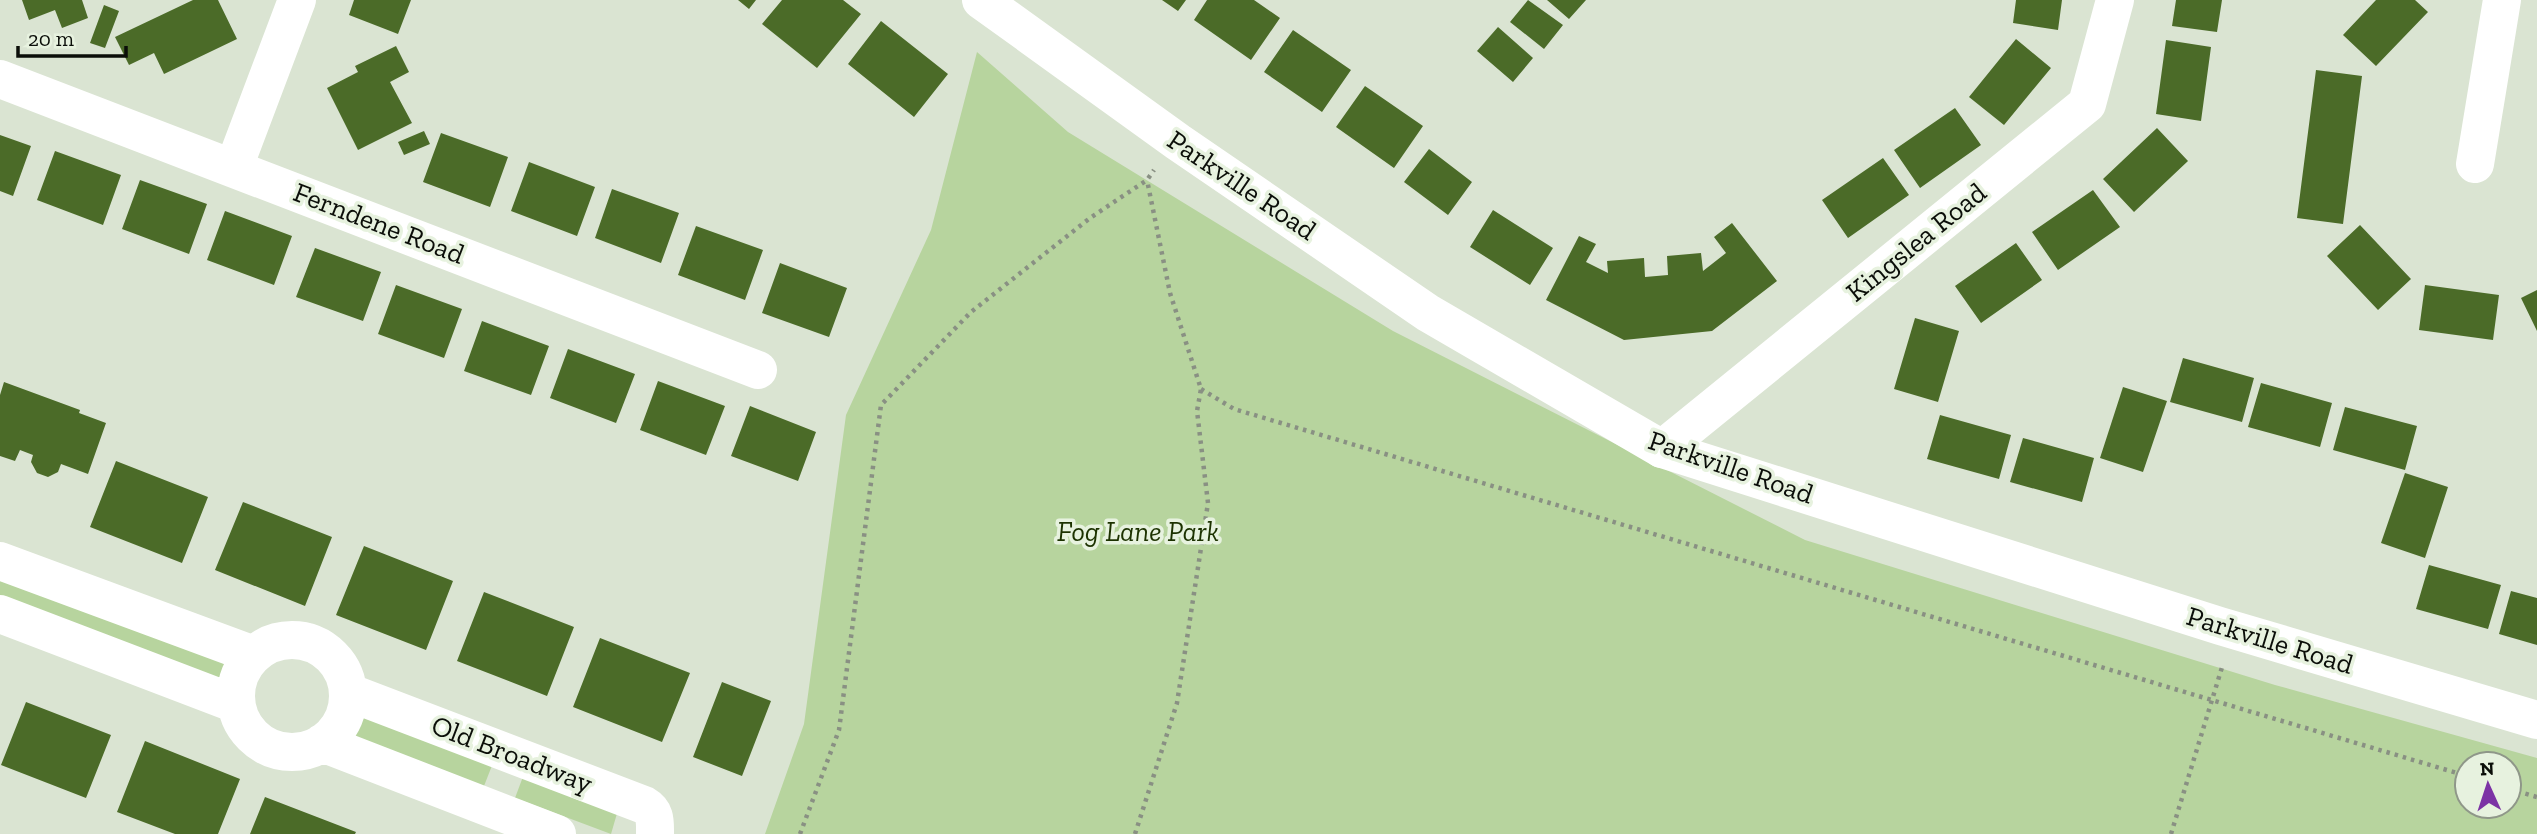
<svg xmlns="http://www.w3.org/2000/svg" width="2537" height="834" font-family="'Zilla Slab',serif">
	<rect width="100%" height="100%" fill="#dae4d2"/>
	<path fill="#b7d49e" fill-rule="evenodd" d="M 977,52 L 1068,132 L 1393,331 L 1805,540 L 2275,685 L 2537,758 L 2537,834 L 765,834 L 804,724 L 846,415 L 931,230 ZM 2467,764 L 2509,764 L 2509,806 L 2467,806 Z
		M 0,577 L 229,664 L 222,690 L 0,605 Z
		M 357,712 L 493,763 L 484,786 L 344,736 Z
		M 524,774 L 618,810 L 611,834 L 515,798 Z"/>
	<path fill="#4b6b28" d="M 22,0 L 82,0 L 88,18 L 62,28 L 55,10 L 29,20 Z
		M 193,0 L 218,0 L 237,39 L 164,74 L 154,53 L 129,65 L 115,37 Z
		M 354,0 L 411,0 L 398,34 L 349,15 Z
		M 738,0 L 756,0 L 749,9 Z
		M 782,0 L 843,0 L 861,14 L 817,68 L 762,24 Z
		M 1162,0 L 1186,0 L 1178,11 Z
		M 1207,0 L 1254,0 L 1280,18 L 1251,60 L 1194,20 Z
		M 1528,0 L 1563,25 L 1544,49 L 1510,22 Z
		M 1547,0 L 1586,0 L 1569,19 Z
		M 2016,0 L 2062,0 L 2058,30 L 2013,23 Z
		M 2176,0 L 2222,0 L 2217,32 L 2172,26 Z
		M 2376,0 L 2415,0 L 2428,12 L 2376,66 L 2343,35 Z
		M 104,5 L 119,11 L 105,48 L 90,43 Z
		M 881,21 L 948,74 L 914,117 L 848,64 Z
		M 1498,27 L 1533,58 L 1513,82 L 1477,51 Z
		M 1293,30 L 1351,70 L 1322,112 L 1264,72 Z
		M 2016,39 L 2051,68 L 2004,125 L 1969,97 Z
		M 2166,40 L 2211,47 L 2201,121 L 2156,114 Z
		M 396,46 L 409,72 L 390,82 L 412,123 L 358,150 L 327,88 L 358,72 L 355,66 Z
		M 2316,70 L 2362,76 L 2343,224 L 2297,218 Z
		M 1365,86 L 1423,126 L 1394,168 L 1336,127 Z
		M 1955,108 L 1981,145 L 1920,188 L 1894,150 Z
		M 2157,128 L 2188,161 L 2134,212 L 2103,179 Z
		M 424,131 L 430,144 L 404,155 L 398,142 Z
		M 441,133 L 508,157 L 490,207 L 423,182 Z
		M 0,135 L 31,146 L 13,196 L 0,191 Z
		M 1429,149 L 1472,182 L 1448,215 L 1404,182 Z
		M 55,151 L 121,175 L 103,225 L 37,200 Z
		M 1883,158 L 1909,195 L 1848,238 L 1822,200 Z
		M 529,162 L 595,187 L 577,236 L 511,211 Z
		M 140,180 L 207,204 L 189,254 L 122,229 Z
		M 612,189 L 679,213 L 661,263 L 595,238 Z
		M 2093,190 L 2120,227 L 2058,270 L 2032,232 Z
		M 1493,210 L 1553,248 L 1530,285 L 1470,247 Z
		M 225,211 L 292,236 L 274,285 L 207,260 Z
		M 1732,223 L 1777,281 L 1712,331 L 1624,340 L 1546,300 L 1579,236 L 1596,244 L 1586,262 L 1608,273 L 1607,261 L 1644,258 L 1645,277 L 1668,275 L 1667,256 L 1701,253 L 1703,271 L 1726,253 L 1714,237 Z
		M 2360,225 L 2411,279 L 2378,310 L 2327,256 Z
		M 696,226 L 763,250 L 745,300 L 678,275 Z
		M 2016,243 L 2042,280 L 1981,323 L 1955,286 Z
		M 315,248 L 381,272 L 363,321 L 296,297 Z
		M 780,263 L 847,288 L 829,337 L 762,313 Z
		M 396,285 L 462,309 L 444,358 L 378,334 Z
		M 2425,285 L 2499,295 L 2493,340 L 2419,330 Z
		M 2537,290 L 2537,331 L 2521,298 Z
		M 1915,318 L 1959,331 L 1938,402 L 1894,389 Z
		M 482,321 L 549,346 L 531,395 L 464,371 Z
		M 568,349 L 635,374 L 616,423 L 550,398 Z
		M 2183,358 L 2254,378 L 2242,422 L 2170,402 Z
		M 658,381 L 725,406 L 706,455 L 640,430 Z
		M 4,382 L 80,410 L 79,413 L 106,423 L 88,474 L 61,464 L 58,472 L 48,477 L 37,473 L 31,462 L 33,455 L 20,450 L 15,461 L 0,456 L 0,395 Z
		M 2261,383 L 2332,403 L 2320,447 L 2248,427 Z
		M 2123,387 L 2167,401 L 2143,472 L 2100,458 Z
		M 750,406 L 816,432 L 798,481 L 731,456 Z
		M 2345,407 L 2417,426 L 2405,470 L 2333,450 Z
		M 1940,415 L 2011,435 L 1999,479 L 1927,459 Z
		M 2023,438 L 2094,458 L 2082,502 L 2010,482 Z
		M 116,461 L 208,497 L 182,563 L 90,527 Z
		M 2405,473 L 2448,487 L 2425,558 L 2381,543 Z
		M 243,502 L 332,537 L 305,606 L 215,570 Z
		M 364,546 L 453,581 L 426,650 L 336,615 Z
		M 2429,565 L 2501,585 L 2488,629 L 2416,609 Z
		M 2511,591 L 2537,598 L 2537,645 L 2499,634 Z
		M 484,592 L 574,627 L 547,696 L 457,661 Z
		M 600,638 L 690,673 L 662,742 L 573,707 Z
		M 722,682 L 771,701 L 742,776 L 693,757 Z
		M 26,702 L 111,735 L 86,798 L 1,765 Z
		M 145,741 L 240,779 L 218,834 L 175,834 L 117,812 Z
		M 265,797 L 356,832 L 355,834 L 250,834 Z"/>
	<g fill="none" stroke-linecap="round" stroke-linejoin="round">
		<path stroke="#899083" stroke-width="4.5" stroke-dasharray="3.5 5" stroke-linecap="butt" d="M 1201,389 L 1234,409 L 2467,776
			M 2509,789 L 2537,797
			M 800,834 L 839,730 L 881,405 L 971,312 L 1090,218 L 1147,180 L 1154,170
			M 1135,834 L 1177,703 L 1208,503 L 1197,411 L 1201,389 L 1170,293 L 1147,180
			M 2171,834 L 2223,664"/>
		<path stroke="#fff" stroke-width="38" d="M 0,79 L 758,370
			M 2475,164 L 2502,0
			M 234,167 L 297,0
			M 1662,449 L 2087,104 L 2115,0
			M 0,561 L 254,655
			M 0,614 L 236,704
			M236 696a56 56 0 1 1 112 0a56 56 0 1 1-112 0Z
			M 348,692 L 644,805 C 656,812 655,821 655,834
			M 322,743 L 557,834"/>
		<path stroke="#fff" stroke-width="38" d="M 981,0 L 1178,142 L 1428,313 L 1662,449 L 2220,626 L 2537,720"/>
	</g>
	<g text-anchor="middle" dominant-baseline="central" stroke-width="7" stroke-linejoin="round" paint-order="stroke">
		<g font-size="28" fill="#0b0e09" stroke="#e7f2df">
			<text transform="translate(1242 185) rotate(34)">Parkville Road</text>
			<text transform="translate(379 223) rotate(21)">Ferndene Road</text>
			<text transform="translate(1916 242) rotate(-39)">Kingslea Road</text>
			<text transform="translate(1731 467) rotate(19)">Parkville Road</text>
			<text transform="translate(2270 640) rotate(17)">Parkville Road</text>
			<text transform="translate(512 754) rotate(21)">Old Broadway</text>
		</g>
		<g font-size="28" font-style="italic" fill="#1c3200" stroke="#e7f2df">
			<text x="1138" y="531">Fog Lane Park</text>
		</g>
	</g>
	<g transform="translate(2488 785) rotate(357)"><circle r="33" fill="#e7f2df" stroke="#8f9789" stroke-width="2"/>
	<path d="M0-5L12 26L0 18L-12 26Z" fill="#7c33a5"/>
	<text y="-10" font-size="19" font-weight="bold" text-anchor="middle" fill="#0b0e09">N</text>
	</g>
	<path d="M18 46v10h108v-10" fill="none" stroke="#0b0e09" stroke-width="3.5"/>
	<text x="28" y="46" font-size="21" fill="#0b0e09" stroke="#e7f2df" stroke-width="5" paint-order="stroke">20 m</text>
</svg>
